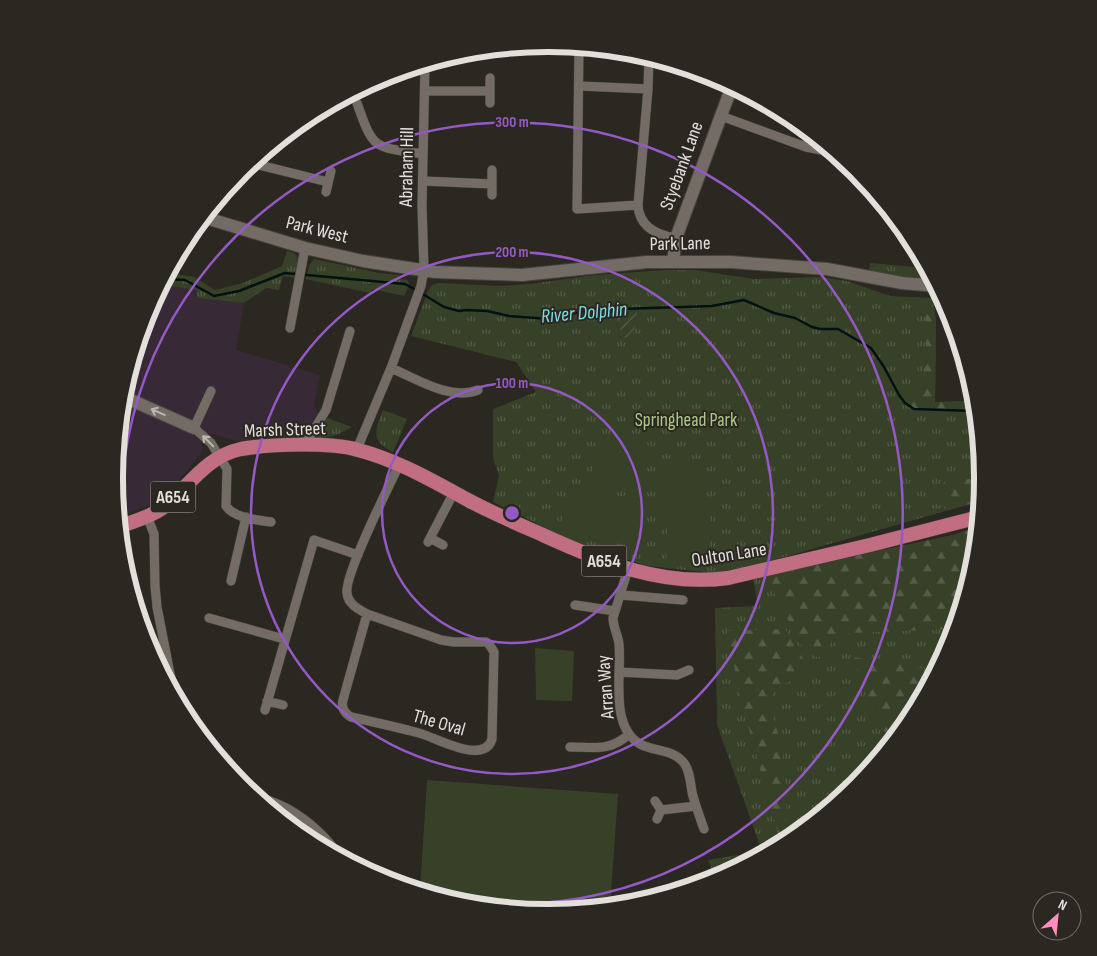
<svg xmlns="http://www.w3.org/2000/svg" width="1097" height="956" font-family="'Sofia Sans Condensed',sans-serif">
	<defs>
		<pattern id="grass-tufts" width="24" height="20" patternUnits="userSpaceOnUse" patternTransform="scale(1.25)"><rect width="24" height="20" fill="#374128"/><path d="M3 7l-1-3M5 7V3M7 7l1-3M15 17l-1-3M17 17v-4M19 17l1-3" fill="none" stroke="#545c47"/></pattern>
		<pattern id="forest-firs" width="22" height="20" patternUnits="userSpaceOnUse" patternTransform="scale(1.25)"><rect width="22" height="20" fill="#374128"/><path d="M5 1l3.5 6h-7zM16 11l3.5 6h-7z" fill="#545c47"/></pattern>
		<pattern id="garden-furrows" width="10" height="10" patternUnits="userSpaceOnUse" patternTransform="scale(1.25)"><rect width="10" height="10" fill="#374128"/><path d="M-1 1l2-2M0 10L10 0M9 11l2-2" fill="none" stroke="#545c47"/></pattern>
	</defs>
	<rect width="100%" height="100%" fill="#2b2721"/>
	<path fill="#382936" d="M 161,285 L 197,290 L 197,298 L 244,303 L 236,350 L 320,375 L 314,405 L 320,415 L 306,437 L 237,441 L 210,433 L 201,443 L 203,446 L 201,454 L 161,501 L 118,517 L 114,478 L 123,393 L 147,312 Z"/>
	<path fill="#383025" d="M 276,813 L 297,824 L 313,837 L 323,847 L 307,839 Z"/>
	<path fill="url(#grass-tufts)" d="M 287,251 L 294,253 L 298,257 L 295,278 L 283,276 L 279,290 L 266,288 L 244,303 L 197,298 L 197,290 L 161,285 L 168,273 L 194,277 L 215,290 L 243,283 L 282,266 Z
		M 314,259 L 379,273 L 399,275 L 401,279 L 408,280 L 409,285 L 404,296 L 373,289 L 370,293 L 306,279 L 310,264 Z
		M 870,263 L 926,268 L 934,282 L 883,275 L 883,273 L 869,271 Z
		M 667,270 L 695,270 L 754,279 L 821,277 L 847,281 L 890,296 L 933,298 L 936,322 L 935,402 L 975,401 L 983,478 L 981,501 L 756,565 L 713,573 L 648,566 L 603,552 L 575,542 L 493,502 L 499,476 L 493,458 L 493,409 L 536,392 L 516,362 L 411,336 L 428,291 L 432,285 L 438,283 L 501,286 L 530,284 L 595,275 Z
		M 383,410 L 407,419 L 393,452 C 370,441 375,430 383,410 Z
		M 327,418 L 352,427 C 338,435 332,438 316,437 Z
		M 978,527 L 974,563 L 950,644 L 909,719 L 855,785 L 790,839 L 725,874 L 724,871 L 713,871 L 708,860 L 762,851 L 717,725 L 715,608 L 758,606 L 753,578 L 953,535 Z"/>
	<path fill="url(#forest-firs)" d="M 934,306 L 936,322 L 935,402 L 975,401 L 976,409 C 950,407 928,422 905,403 L 923,384 L 926,346 L 925,310 Z
		M 948,479 L 983,479 L 981,501 L 945,511 C 943,500 936,486 948,479 Z
		M 978,527 L 974,563 L 954,629 L 851,633 C 835,636 829,642 823,657 C 813,658 807,652 801,645 L 765,575 L 953,535 Z
		M 785,629 L 801,654 L 808,674 C 796,679 773,685 771,700 C 770,713 779,733 781,745 C 787,777 788,810 785,842 L 781,844 L 742,704 L 727,631 Z
		M 853,657 L 935,671 L 909,719 L 894,738 L 881,729 Z"/>
	<path fill="url(#garden-furrows)" d="M 637,312 L 637,317 L 633,336 L 622,338 L 617,314 Z"/>
	<path fill="#374128" d="M 600,436 L 651,446 L 641,495 L 590,485 Z
		M 657,464 L 705,466 L 706,513 L 656,511 Z
		M 567,486 L 645,501 L 637,547 L 560,533 Z
		M 668,516 L 710,517 L 709,566 L 666,564 Z
		M 535,648 L 574,651 L 572,701 L 536,700 Z
		M 427,780 L 618,794 L 610,906 L 548,912 L 464,904 L 420,890 Z"/>
	<g fill="none" stroke-linecap="round" stroke-linejoin="round">
		<path stroke="#021213" stroke-width="2.5" d="M 165,279 L 185,280 L 214,296 L 239,291 L 285,273 L 405,284 L 416,290
			M 421,293 L 444,307 L 459,311 L 466,310 L 487,311 L 509,316 L 549,319 L 589,310 L 712,306 L 744,300 L 774,313 L 795,318 L 812,327 L 820,329 L 838,329 L 871,348 L 884,367 L 899,395 L 905,403 L 914,409 L 976,411"/>
		<defs>
			<path id="street" d="M 579,47 L 577,209 L 638,205
				M 649,57 L 648,89 L 638,205 C 639,226 656,235 676,238
				M 490,78 L 490,103
				M 580,86 L 648,89
				M 425,91 L 490,91
				M 357,103 C 374,152 374,146 423,154
				M 721,116 L 806,147 L 832,152
				M 806,147 L 811,134
				M 251,163 L 328,182
				M 492,170 L 492,195
				M 423,181 L 492,184
				M 326,192 L 331,171
				M 290,328 L 305,248
				M 391,368 C 417,379 450,401 478,390
				M 211,391 L 194,428 L 211,443 L 227,469 L 226,506 C 234,518 257,520 271,522
				M 304,446 L 326,410 L 350,331
				M 357,449 L 391,368 L 421,286 L 424,270 L 422,206 L 425,64
				M 147,516 L 154,534 L 155,586 L 157,607 L 174,694
				M 430,538 L 443,545
				M 428,542 L 454,492
				M 628,569 L 613,618 C 613,627 618,635 619,644 C 622,673 609,726 640,744 C 655,752 673,749 684,763 C 691,772 690,786 693,796 C 696,807 700,818 704,829
				M 231,581 L 246,517
				M 621,595 L 683,600
				M 575,605 L 615,611
				M 367,614 L 343,700 C 341,707 344,713 351,717 C 374,722 396,727 419,733 C 435,737 484,766 492,739 L 494,652 L 489,644 L 486,642 L 454,642 L 441,640 L 367,614 C 358,609 348,604 347,593 C 344,576 389,486 399,465
				M 209,618 L 284,639
				M 619,672 L 677,675 L 689,670
				M 267,701 L 283,705
				M 265,710 L 314,540 L 358,555
				M 570,747 C 594,747 610,752 629,734
				M 252,794 C 264,799 277,803 288,809 C 309,821 327,838 340,857
				M 655,801 L 661,810 L 657,819
				M 661,810 L 696,806
				M 640,901 L 641,901"/>
			<path id="secondary" d="M 203,217 L 305,248 L 363,261 L 435,272 L 522,275 L 647,262 L 731,262 L 827,269 L 902,283 L 936,286
				M 673,261 L 676,238 L 732,86
				M 122,396 L 194,428"/>
			<path id="primary" d="M 119,527 C 134,521 151,517 164,507 C 189,486 207,456 241,449 C 269,444 331,442 358,450 C 397,460 433,481 468,500 C 492,513 518,524 543,535 C 602,562 662,587 728,578 L 870,545 L 979,517"/>
		</defs>
		<use href="#street" stroke="#46423c" stroke-width="10"/>
		<use href="#secondary" stroke="#46423c" stroke-width="14"/>
		<use href="#primary" stroke="#46423c" stroke-width="15"/>
		<use href="#street" stroke="#726c65" stroke-width="9"/>
		<use href="#secondary" stroke="#726c65" stroke-width="12"/>
		<use href="#primary" stroke="#c16e82" stroke-width="14"/>
	</g>
	<defs><path id="oneway-shaft" d="M-6 0H5M1.5-3L5.5 0L1.5 3" fill="none" stroke-width="1.6" stroke-linecap="round" stroke-linejoin="round" transform="scale(1.25)"/></defs>
	<g stroke="#bbb7b2">
		<use href="#oneway-shaft" transform="translate(158 412) rotate(-156)"/>
		<use href="#oneway-shaft" transform="translate(208 441) rotate(-135)"/>
	</g>
	<g fill="none" stroke="#9559c6" stroke-width="2.5">
		<circle cx="512" cy="513" r="130"/>
		<circle cx="512" cy="513" r="261"/>
		<path d="M125 571A391 391 0 1 1 447 899"/>
	</g>
	<g text-anchor="middle" dominant-baseline="central" stroke-width="4" stroke-linejoin="round" paint-order="stroke">
		<g fill="#2b2721" stroke="#aca8a4" stroke-width="1">
			<rect x="150.5" y="481.5" width="45" height="31" rx="4"/>
			<rect x="581.5" y="545.5" width="45" height="31" rx="4"/>
		</g>
		<g font-size="18" font-weight="bold" fill="#e3e0dc">
			<text x="173" y="497">A654</text>
			<text x="604" y="561">A654</text>
		</g>
		<g font-size="19" fill="#e3e0dc" stroke="#2b2721">
			<text transform="translate(682 166) rotate(-70)">Styebank Lane</text>
			<text transform="translate(407 167) rotate(-89)">Abraham Hill</text>
			<text transform="translate(317 230) rotate(14)">Park West</text>
			<text transform="translate(680 244) rotate(-1)">Park Lane</text>
			<text transform="translate(285 430) rotate(-2)">Marsh Street</text>
			<text transform="translate(729 555) rotate(-9)">Oulton Lane</text>
			<text transform="translate(606 687) rotate(-94)">Arran Way</text>
			<text transform="translate(439 723) rotate(16)">The Oval</text>
		</g>
		<g font-size="19" fill="#afc988" stroke="#2b2721">
			<text x="686" y="420">Springhead Park</text>
		</g>
		<g font-size="20" font-style="italic" fill="#7ddee4" stroke="#2b2721">
			<text transform="translate(584 313) rotate(-5)">River Dolphin</text>
		</g>
	</g>
	<path d="M0 0H1097V956H0ZM548 52H549A425 425 0 0 1 974 477V479A425 425 0 0 1 549 904H548A425 425 0 0 1 123 479V477A425 425 0 0 1 548 52Z" fill="#2b2721" fill-rule="evenodd"/>
	<path fill="none" stroke="#e3e0dc" stroke-width="6" d="M548 52H549A425 425 0 0 1 974 477V479A425 425 0 0 1 549 904H548A425 425 0 0 1 123 479V477A425 425 0 0 1 548 52Z"/>
	<circle cx="512" cy="513" r="8" fill="#9559c6" stroke="#2b2721" stroke-width="2.5"/>
	<g font-size="15" text-anchor="middle" font-weight="bold" fill="#9559c6" stroke="#2b2721" stroke-width="4" stroke-linejoin="round" paint-order="stroke">
		<text x="512" y="127">300 m</text>
		<text x="512" y="257">200 m</text>
		<text x="512" y="388">100 m</text>
	</g>
	<g transform="translate(1057 916) rotate(27)"><circle r="24" fill="#2b2721" stroke="#75716c"/>
	<path d="M0-4L9 19L0 12L-9 19Z" fill="#fe8ebe"/>
	<text y="-8" font-size="14" font-weight="bold" text-anchor="middle" fill="#e3e0dc">N</text>
	</g>
</svg>
